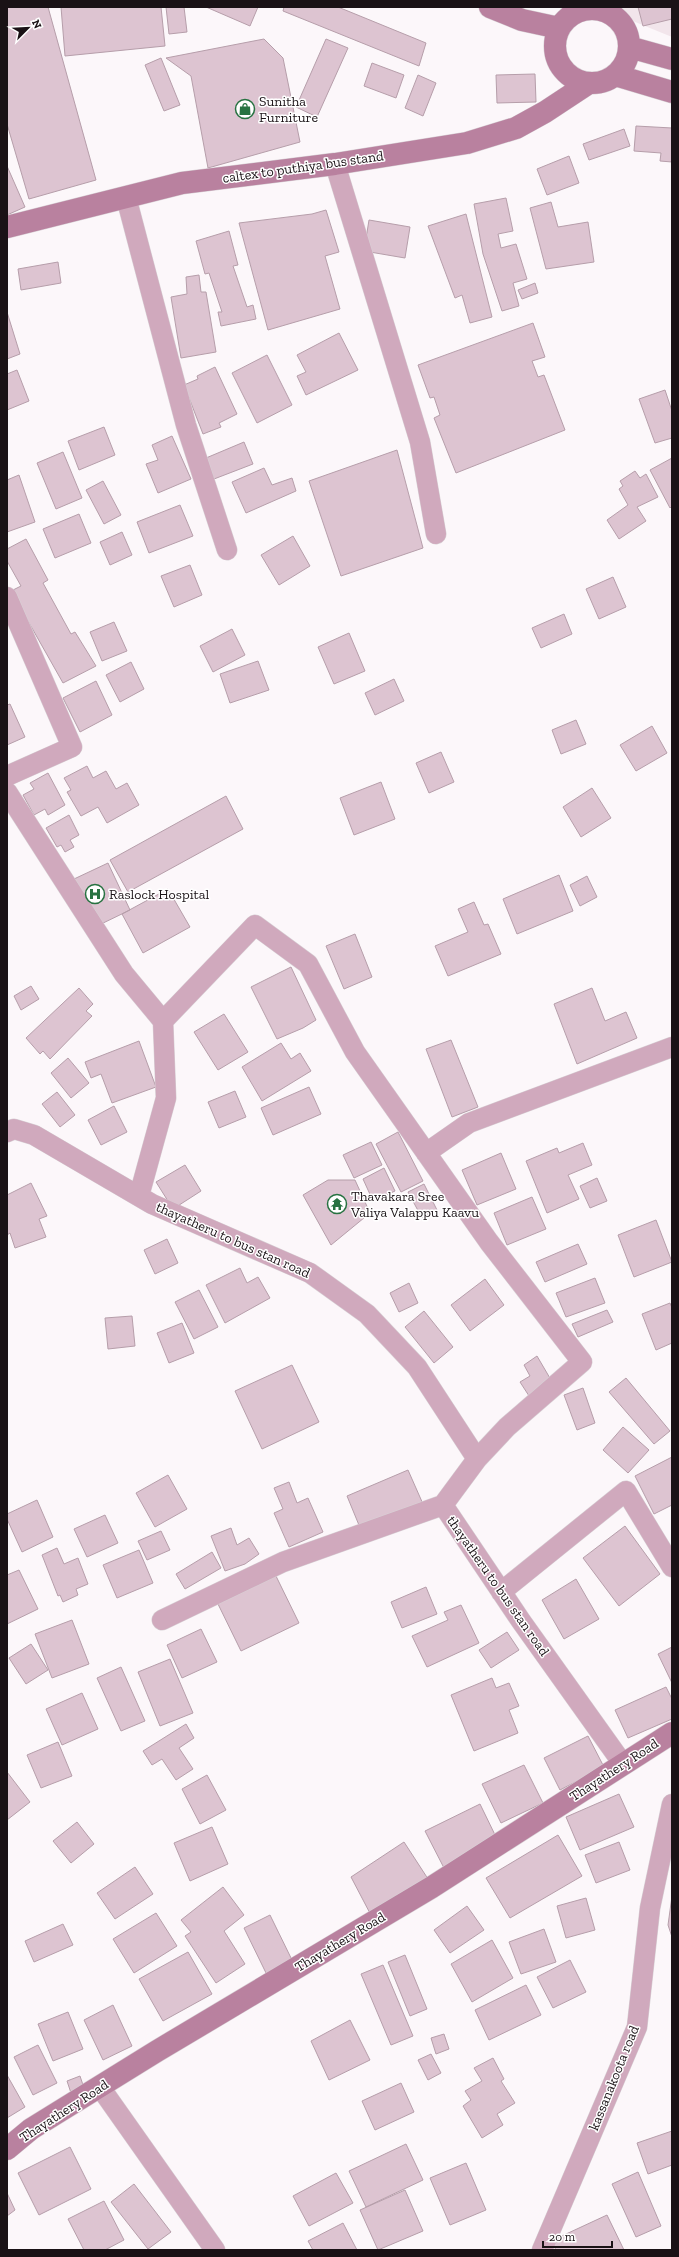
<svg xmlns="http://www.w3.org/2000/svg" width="679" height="2257" font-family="'Zilla Slab',serif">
	<rect width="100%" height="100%" fill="#fcf7fa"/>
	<path fill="#f2e5eb" d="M 615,7 L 672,7 L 672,37 L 623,17 Z"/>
	<path fill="#ddc4d1" stroke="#b69eaa" d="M 7,7 L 48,7 L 96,180 L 29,199 L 7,124 Z
		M 61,7 L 161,7 L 165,46 L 65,56 Z
		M 166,7 L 184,7 L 187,32 L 169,34 Z
		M 206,7 L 258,7 L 250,26 Z
		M 284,7 L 338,7 L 426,43 L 419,66 L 283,11 Z
		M 638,7 L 672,7 L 672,19 L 643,26 Z
		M 264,39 L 283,58 L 300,142 L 208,168 L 191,76 L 166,58 Z
		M 326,39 L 348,48 L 317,117 L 296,107 Z
		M 161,58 L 180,105 L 164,111 L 145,65 Z
		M 372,63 L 404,75 L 396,98 L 364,86 Z
		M 535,74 L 536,102 L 497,103 L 496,75 Z
		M 418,75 L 436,83 L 423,116 L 405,108 Z
		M 636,126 L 672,128 L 672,162 L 660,161 L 661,153 L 634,151 Z
		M 624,129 L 630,146 L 589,160 L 583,144 Z
		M 569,156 L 579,183 L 547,195 L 537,169 Z
		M 7,166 L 25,207 L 7,215 Z
		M 506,198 L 513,231 L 498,234 L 501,248 L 516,244 L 527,279 L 513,283 L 519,306 L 502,311 L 483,254 L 474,204 Z
		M 551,202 L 558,227 L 588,222 L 594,262 L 546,269 L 530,208 Z
		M 326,210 L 339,252 L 325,256 L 340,309 L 268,330 L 239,223 L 312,214 Z
		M 466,214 L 492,317 L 470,323 L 462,295 L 455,298 L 428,226 Z
		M 369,220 L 410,227 L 405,258 L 364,251 Z
		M 229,231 L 238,265 L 233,266 L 247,307 L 253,305 L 256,319 L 221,326 L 218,312 L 222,312 L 209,273 L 205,274 L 196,241 Z
		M 58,262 L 61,283 L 21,290 L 18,269 Z
		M 199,275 L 201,292 L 206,292 L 216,352 L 181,358 L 171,297 L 187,294 L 186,277 Z
		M 535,283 L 538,293 L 522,299 L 518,290 Z
		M 7,312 L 20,354 L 7,359 Z
		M 533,323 L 545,357 L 532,361 L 538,377 L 544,375 L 565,430 L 456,473 L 434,418 L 440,415 L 434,397 L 430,398 L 418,365 Z
		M 339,333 L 358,370 L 306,395 L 297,376 L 306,372 L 297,355 Z
		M 267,355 L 292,405 L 257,423 L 232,373 Z
		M 215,367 L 237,414 L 219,423 L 221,427 L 203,434 L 184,385 L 198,379 L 197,376 Z
		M 17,370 L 29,401 L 7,410 L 7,374 Z
		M 665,390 L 672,411 L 672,438 L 655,443 L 639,399 Z
		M 104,427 L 115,455 L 79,470 L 68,441 Z
		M 172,436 L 191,479 L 158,493 L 146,464 L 158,460 L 152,445 Z
		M 244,442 L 253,464 L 214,479 L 206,458 Z
		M 397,450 L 423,548 L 341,576 L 309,481 Z
		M 63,452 L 82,498 L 56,509 L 37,463 Z
		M 672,458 L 672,506 L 670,508 L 650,470 Z
		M 264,468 L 272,485 L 292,478 L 296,491 L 246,513 L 232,482 Z
		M 635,471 L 640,478 L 646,474 L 658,497 L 637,507 L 646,521 L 619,539 L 607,520 L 628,505 L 619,489 L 623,486 L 620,481 Z
		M 19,475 L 35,522 L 7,532 L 7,480 Z
		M 103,481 L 121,515 L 104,524 L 86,490 Z
		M 180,505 L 193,536 L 149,553 L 137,522 Z
		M 79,514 L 91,543 L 55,558 L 43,529 Z
		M 122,532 L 132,555 L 110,565 L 100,542 Z
		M 293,536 L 310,566 L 279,585 L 261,555 Z
		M 26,539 L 48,580 L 43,583 L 71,634 L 75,632 L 96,666 L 63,683 L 11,591 L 21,586 L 7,561 L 7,549 Z
		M 190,565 L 202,595 L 174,607 L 161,576 Z
		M 613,577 L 626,607 L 599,619 L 586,589 Z
		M 564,614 L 572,634 L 541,648 L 532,628 Z
		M 114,622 L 127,651 L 102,661 L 90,632 Z
		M 232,629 L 245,655 L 213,672 L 200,646 Z
		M 349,633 L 365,671 L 334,684 L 318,647 Z
		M 258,661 L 269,690 L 230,703 L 220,674 Z
		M 131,662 L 144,689 L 120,702 L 106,675 Z
		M 394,679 L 404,701 L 375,715 L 365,693 Z
		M 96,681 L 112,715 L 80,732 L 63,698 Z
		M 10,704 L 25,737 L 7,745 L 7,705 Z
		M 576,720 L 586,744 L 561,754 L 552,730 Z
		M 652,726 L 667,753 L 636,771 L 620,745 Z
		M 441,752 L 454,782 L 429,793 L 416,763 Z
		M 87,766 L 93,778 L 106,771 L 116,789 L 127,783 L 139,805 L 107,823 L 98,807 L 81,816 L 67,792 L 71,790 L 64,778 Z
		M 48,773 L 65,805 L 48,815 L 45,809 L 34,815 L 23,795 L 34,789 L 30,783 Z
		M 381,782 L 395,819 L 354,835 L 340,798 Z
		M 592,788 L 611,818 L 581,837 L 563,807 Z
		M 226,796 L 243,829 L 128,892 L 110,860 Z
		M 69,815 L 79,835 L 70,840 L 74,847 L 65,852 L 61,845 L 57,847 L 46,828 Z
		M 108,863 L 130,910 L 97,926 L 74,879 Z
		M 559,875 L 573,911 L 517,934 L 503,899 Z
		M 587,876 L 597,897 L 580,906 L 570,885 Z
		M 168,889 L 190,927 L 143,953 L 122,914 Z
		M 474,902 L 484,925 L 488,924 L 501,954 L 448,976 L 435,946 L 468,932 L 458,909 Z
		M 355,934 L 372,977 L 344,989 L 326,946 Z
		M 291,967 L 316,1020 L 303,1028 L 277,1039 L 251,987 Z
		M 31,986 L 39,999 L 21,1010 L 14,996 Z
		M 79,988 L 93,1004 L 86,1011 L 92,1016 L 50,1059 L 43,1051 L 40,1054 L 26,1038 Z
		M 592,988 L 605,1021 L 626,1012 L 637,1038 L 577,1064 L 554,1004 Z
		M 224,1014 L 248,1052 L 218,1070 L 194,1032 Z
		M 451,1040 L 478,1107 L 452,1117 L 426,1049 Z
		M 139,1041 L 156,1087 L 112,1103 L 101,1074 L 91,1078 L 85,1062 Z
		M 281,1043 L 291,1059 L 300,1053 L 311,1071 L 262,1101 L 242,1067 Z
		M 68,1058 L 89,1083 L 71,1098 L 51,1073 Z
		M 309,1087 L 321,1114 L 273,1135 L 261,1108 Z
		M 235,1091 L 246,1117 L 219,1128 L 208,1102 Z
		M 57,1092 L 75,1115 L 60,1127 L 42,1104 Z
		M 114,1106 L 127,1132 L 101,1145 L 88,1120 Z
		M 398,1132 L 423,1181 L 401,1192 L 376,1144 Z
		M 371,1142 L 382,1165 L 354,1178 L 343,1155 Z
		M 583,1143 L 592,1165 L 568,1175 L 579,1199 L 547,1213 L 526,1161 L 557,1148 L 559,1153 Z
		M 501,1153 L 516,1189 L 477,1205 L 462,1170 Z
		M 185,1165 L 201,1191 L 173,1209 L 156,1182 Z
		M 384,1168 L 395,1191 L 373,1201 L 363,1179 Z
		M 597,1178 L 607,1201 L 590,1208 L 580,1186 Z
		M 328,1180 L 355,1180 L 370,1213 L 331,1245 L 303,1195 Z
		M 31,1183 L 47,1216 L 39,1219 L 46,1237 L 15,1248 L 10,1233 L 7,1235 L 7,1195 Z
		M 424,1184 L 437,1210 L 422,1218 L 408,1192 Z
		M 532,1197 L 546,1229 L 507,1245 L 494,1213 Z
		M 656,1220 L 672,1262 L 634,1277 L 618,1235 Z
		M 167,1239 L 178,1263 L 155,1274 L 144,1250 Z
		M 578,1244 L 587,1264 L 545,1282 L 536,1262 Z
		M 240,1268 L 247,1283 L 258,1277 L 270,1298 L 225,1323 L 206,1285 Z
		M 595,1278 L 605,1303 L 566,1317 L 556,1293 Z
		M 485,1279 L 504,1305 L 470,1331 L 451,1305 Z
		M 409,1283 L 418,1303 L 399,1312 L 390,1293 Z
		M 199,1290 L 218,1327 L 194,1339 L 175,1302 Z
		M 670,1303 L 672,1308 L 672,1343 L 656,1350 L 642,1314 Z
		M 607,1310 L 613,1322 L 578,1337 L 572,1324 Z
		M 424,1311 L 453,1347 L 434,1363 L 405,1327 Z
		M 132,1316 L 135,1346 L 108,1349 L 105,1318 Z
		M 182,1323 L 194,1353 L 169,1363 L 157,1333 Z
		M 537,1356 L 554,1385 L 531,1399 L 520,1382 L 530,1376 L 524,1365 Z
		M 292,1365 L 319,1422 L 262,1449 L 235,1391 Z
		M 626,1378 L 670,1431 L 654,1444 L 609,1392 Z
		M 583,1388 L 595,1423 L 577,1430 L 564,1395 Z
		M 623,1427 L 649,1450 L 628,1473 L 603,1450 Z
		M 672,1457 L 672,1505 L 654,1514 L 635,1476 Z
		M 408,1470 L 423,1504 L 361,1530 L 347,1496 Z
		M 168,1475 L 187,1509 L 155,1527 L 136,1493 Z
		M 289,1482 L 297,1503 L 308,1498 L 323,1532 L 289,1547 L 274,1513 L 283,1509 L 274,1488 Z
		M 37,1500 L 53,1537 L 22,1552 L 7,1519 L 7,1514 Z
		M 105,1515 L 118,1543 L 87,1557 L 74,1529 Z
		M 625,1526 L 660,1574 L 619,1606 L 583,1558 Z
		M 231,1528 L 237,1545 L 249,1538 L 259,1554 L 245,1564 L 225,1571 L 211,1536 Z
		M 161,1531 L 170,1550 L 147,1560 L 138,1541 Z
		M 57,1548 L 64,1564 L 78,1558 L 88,1584 L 76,1589 L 78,1595 L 63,1602 L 60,1595 L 58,1596 L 42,1555 Z
		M 139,1550 L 153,1583 L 117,1598 L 103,1565 Z
		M 212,1552 L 221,1568 L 185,1589 L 176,1574 Z
		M 19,1570 L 38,1609 L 7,1624 L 7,1575 Z
		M 275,1574 L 299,1623 L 241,1651 L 217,1602 Z
		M 576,1579 L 599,1619 L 564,1639 L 542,1600 Z
		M 426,1587 L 437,1614 L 402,1628 L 391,1602 Z
		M 461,1605 L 479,1643 L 427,1667 L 412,1636 L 448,1620 L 444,1612 Z
		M 72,1620 L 89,1664 L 52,1678 L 35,1634 Z
		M 201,1629 L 217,1662 L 182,1678 L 167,1645 Z
		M 507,1632 L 519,1650 L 491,1668 L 479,1650 Z
		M 31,1644 L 48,1670 L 26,1684 L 9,1658 Z
		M 672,1647 L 672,1683 L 658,1654 Z
		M 170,1659 L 193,1713 L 160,1726 L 138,1672 Z
		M 121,1667 L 145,1721 L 121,1731 L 97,1678 Z
		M 492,1678 L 496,1688 L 509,1683 L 519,1706 L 509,1710 L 518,1733 L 474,1751 L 451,1695 Z
		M 666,1687 L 672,1699 L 672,1719 L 628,1738 L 615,1710 Z
		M 82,1693 L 98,1729 L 62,1745 L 46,1709 Z
		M 186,1724 L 194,1738 L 179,1748 L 193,1769 L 176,1780 L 162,1759 L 152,1765 L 143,1751 Z
		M 588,1736 L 604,1767 L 560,1790 L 544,1758 Z
		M 58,1742 L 72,1776 L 41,1788 L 27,1755 Z
		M 524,1765 L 543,1803 L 501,1823 L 482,1784 Z
		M 7,1772 L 30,1802 L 7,1820 Z
		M 207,1775 L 226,1810 L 200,1824 L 182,1789 Z
		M 619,1794 L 634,1827 L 580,1850 L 566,1817 Z
		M 480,1804 L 498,1841 L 444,1868 L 425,1831 Z
		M 77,1822 L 94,1844 L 71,1863 L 53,1841 Z
		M 212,1827 L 228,1864 L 190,1881 L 174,1843 Z
		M 558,1835 L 582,1876 L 510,1918 L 486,1878 Z
		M 404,1842 L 432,1885 L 373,1919 L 351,1877 Z
		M 619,1842 L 630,1870 L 596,1883 L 585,1855 Z
		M 135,1867 L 153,1894 L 115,1919 L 97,1893 Z
		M 223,1887 L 244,1915 L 224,1931 L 245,1964 L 216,1983 L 185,1936 L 191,1932 L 181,1920 Z
		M 672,1896 L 672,1937 L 668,1925 Z
		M 586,1898 L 595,1930 L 566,1938 L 557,1906 Z
		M 467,1906 L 484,1930 L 450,1953 L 434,1930 Z
		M 156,1913 L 177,1946 L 134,1973 L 113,1939 Z
		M 270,1915 L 293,1962 L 267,1975 L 244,1928 Z
		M 63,1924 L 73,1945 L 34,1962 L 25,1941 Z
		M 544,1929 L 556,1962 L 521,1974 L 509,1942 Z
		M 492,1940 L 513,1978 L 472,2002 L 451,1964 Z
		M 188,1952 L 212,1994 L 163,2021 L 139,1979 Z
		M 405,1955 L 427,2009 L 410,2016 L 388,1962 Z
		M 570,1960 L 586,1992 L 553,2008 L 537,1977 Z
		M 383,1965 L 413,2036 L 391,2045 L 361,1974 Z
		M 526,1985 L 541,2015 L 489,2040 L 475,2010 Z
		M 113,2005 L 132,2046 L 103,2060 L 84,2020 Z
		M 68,2012 L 83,2049 L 53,2061 L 38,2024 Z
		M 350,2020 L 370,2060 L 329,2080 L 311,2041 Z
		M 444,2034 L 449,2049 L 436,2054 L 431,2038 Z
		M 38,2045 L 57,2083 L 33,2095 L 14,2057 Z
		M 431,2054 L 441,2073 L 428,2080 L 418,2060 Z
		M 493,2058 L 504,2079 L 501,2081 L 515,2103 L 497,2114 L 503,2125 L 482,2138 L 463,2106 L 471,2100 L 465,2091 L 482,2081 L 474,2068 Z
		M 7,2075 L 25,2107 L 7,2118 Z
		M 80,2076 L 85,2091 L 72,2096 L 67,2081 Z
		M 401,2083 L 414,2112 L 375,2130 L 362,2101 Z
		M 672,2131 L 672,2165 L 648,2174 L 637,2143 Z
		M 406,2144 L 423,2180 L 366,2207 L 349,2171 Z
		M 70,2147 L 91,2189 L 39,2215 L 18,2173 Z
		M 466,2163 L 486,2210 L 450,2225 L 430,2178 Z
		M 638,2172 L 661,2226 L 636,2237 L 612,2184 Z
		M 336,2173 L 353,2203 L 309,2226 L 293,2196 Z
		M 134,2184 L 171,2232 L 148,2249 L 111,2202 Z
		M 405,2190 L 423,2231 L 378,2250 L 360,2210 Z
		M 7,2193 L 15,2210 L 7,2216 Z
		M 104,2201 L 124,2240 L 105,2250 L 84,2250 L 68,2219 Z
		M 607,2215 L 624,2250 L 556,2250 L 551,2241 Z
		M 343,2223 L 357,2250 L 313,2250 L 308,2241 Z"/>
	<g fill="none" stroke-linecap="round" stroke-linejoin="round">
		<defs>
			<path id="street" d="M 335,164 L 420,442 L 436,534
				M 126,197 L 186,425 L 227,550
				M 7,597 L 72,747 L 7,776
				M 7,792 L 124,974 L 163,1021 L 166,1098 L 139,1196
				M 163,1021 L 255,925 L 308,964 L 355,1052 L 489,1242 L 582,1362 L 507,1427 L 477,1459
				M 7,1132 L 14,1129 L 34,1135 L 152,1204 L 310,1273 L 367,1314 L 417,1367 L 477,1459 L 443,1505 L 521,1621 L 623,1764
				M 426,1153 L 469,1123 L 672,1047
				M 501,1592 L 626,1491 L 672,1567
				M 162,1620 L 283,1562 L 443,1505
				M 100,2087 L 215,2250
				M 542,2250 L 637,2027 L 650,1908 L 672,1804"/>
			<path id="secondary" d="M 490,7 L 522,20 L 559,28
				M555 46a37 37 0 1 1 74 0a37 37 0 1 1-74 0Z
				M 629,47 L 672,59
				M 615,75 L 672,92
				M 7,227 L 182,183 L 335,164 L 467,143 L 516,128 L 545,112 L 589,83
				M 7,2149 L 31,2129 L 157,2051 L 432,1887 L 672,1733"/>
		</defs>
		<use href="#street" stroke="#d8d2d6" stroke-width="21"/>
		<use href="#secondary" stroke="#d8d2d6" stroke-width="23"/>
		<use href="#street" stroke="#d0a9bd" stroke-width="20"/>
		<use href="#secondary" stroke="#b9819f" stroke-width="22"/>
	</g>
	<defs>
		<symbol id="shop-ring" viewBox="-11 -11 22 22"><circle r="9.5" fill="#fff" stroke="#277241" stroke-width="1.5"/><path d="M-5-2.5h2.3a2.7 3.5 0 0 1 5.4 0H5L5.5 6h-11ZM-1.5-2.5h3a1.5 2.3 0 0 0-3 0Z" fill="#277241"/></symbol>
		<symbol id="hospital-ring" viewBox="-11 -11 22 22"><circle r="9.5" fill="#fff" stroke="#277241" stroke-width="1.5"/><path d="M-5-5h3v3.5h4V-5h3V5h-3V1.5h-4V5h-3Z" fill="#277241"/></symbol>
		<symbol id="temple-ring" viewBox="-11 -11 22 22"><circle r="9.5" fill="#fff" stroke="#277241" stroke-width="1.5"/><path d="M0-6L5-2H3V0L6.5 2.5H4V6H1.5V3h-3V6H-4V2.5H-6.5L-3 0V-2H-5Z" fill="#277241"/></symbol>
	</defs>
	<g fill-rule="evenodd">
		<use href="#shop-ring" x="234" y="98" width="22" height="22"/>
		<use href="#hospital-ring" x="84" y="883" width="22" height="22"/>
		<use href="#temple-ring" x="326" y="1193" width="22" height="22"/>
	</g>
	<g text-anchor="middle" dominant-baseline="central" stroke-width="3" stroke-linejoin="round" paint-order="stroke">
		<g font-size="14" fill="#1a1216" stroke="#fff" text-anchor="start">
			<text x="259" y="101">Sunitha<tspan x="259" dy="16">Furniture</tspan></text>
			<text x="109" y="894">Raslock Hospital</text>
			<text x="351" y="1196">Thavakara Sree<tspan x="351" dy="16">Valiya Valappu Kaavu</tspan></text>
		</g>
		<g font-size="14" fill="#1a1216" stroke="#fff">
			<text transform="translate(303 167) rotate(-8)">caltex to puthiya bus stand</text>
			<text transform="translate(233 1240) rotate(24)">thayatheru to bus stan road</text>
			<text transform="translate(498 1586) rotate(55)">thayatheru to bus stan road</text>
			<text transform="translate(614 1770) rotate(-33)">Thayathery Road</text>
			<text transform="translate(340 1942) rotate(-31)">Thayathery Road</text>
			<text transform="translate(614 2078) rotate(-68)">kassanakoota road</text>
			<text transform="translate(64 2111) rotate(-33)">Thayathery Road</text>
		</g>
	</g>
	<rect width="679" height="2257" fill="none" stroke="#1a1216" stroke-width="16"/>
	<g transform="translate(28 28) rotate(66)" stroke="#ffffff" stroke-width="3" paint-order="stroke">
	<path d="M0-3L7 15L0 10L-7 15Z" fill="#1a1216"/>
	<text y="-6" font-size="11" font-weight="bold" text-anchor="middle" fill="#1a1216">N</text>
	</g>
	<path d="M543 2241v6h69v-6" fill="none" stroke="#1a1216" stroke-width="2"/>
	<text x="549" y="2241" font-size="12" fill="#1a1216" stroke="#ffffff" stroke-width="3" paint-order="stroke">20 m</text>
</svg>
